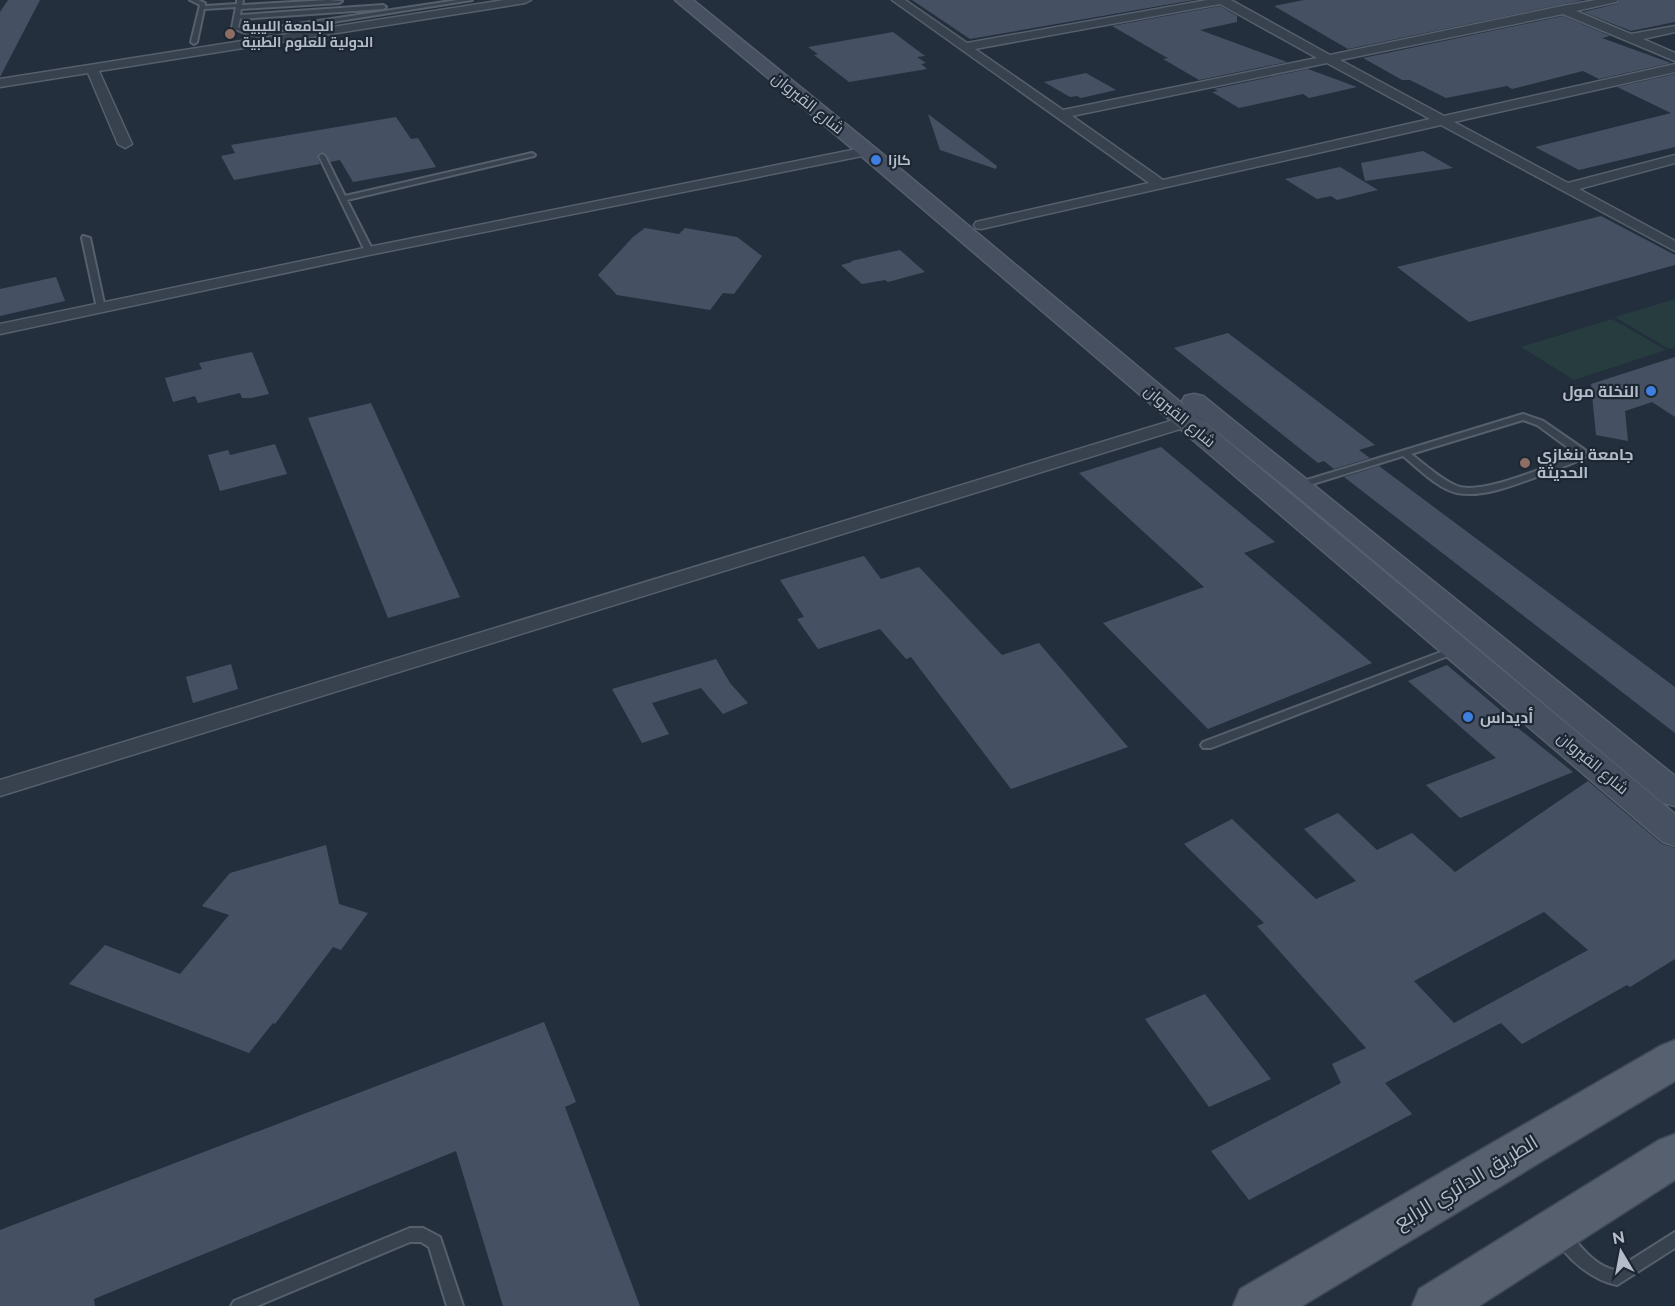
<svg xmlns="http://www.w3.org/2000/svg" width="1675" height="1306" font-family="Raleway,Cairo,sans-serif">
	<rect width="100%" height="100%" fill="#242f3e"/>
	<path fill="#263c3f" d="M 1675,299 L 1675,347 L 1669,349 L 1615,317 Z
		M 1612,319 L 1666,350 L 1574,380 L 1521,347 Z"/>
	<path fill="#455162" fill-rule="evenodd" d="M 8,0 L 40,0 L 0,77 L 0,12 Z
		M 912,0 L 1194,0 L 970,39 Z
		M 1304,0 L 1583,0 L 1348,49 L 1274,6 Z
		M 1620,0 L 1675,0 L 1675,22 L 1631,31 L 1583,12 L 1616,4 Z
		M 1220,6 L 1237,16 L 1237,22 L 1200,30 L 1287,62 L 1199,80 L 1163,59 L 1168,58 L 1164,56 L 1112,26 Z
		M 1563,16 L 1610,36 L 1602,38 L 1671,63 L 1599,79 L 1583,71 L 1512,89 L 1507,86 L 1446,98 L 1410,80 L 1402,80 L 1363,58 Z
		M 893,32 L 925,56 L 917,57 L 926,63 L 921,64 L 927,69 L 849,82 L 814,55 L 818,54 L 808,47 Z
		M 1308,69 L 1357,87 L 1309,98 L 1303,94 L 1239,108 L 1212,92 L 1218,91 L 1214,89 Z
		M 1086,73 L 1116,90 L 1081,98 L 1077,96 L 1070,97 L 1044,82 Z
		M 1675,74 L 1675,147 L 1579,170 L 1535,147 L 1671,113 L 1617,87 Z
		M 928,114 L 997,166 L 996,169 L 940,150 Z
		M 396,117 L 411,139 L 418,138 L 436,167 L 353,182 L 340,160 L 330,162 L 326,154 L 321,152 L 317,155 L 320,164 L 234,180 L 221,156 L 235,153 L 231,145 Z
		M 1423,151 L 1453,168 L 1365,181 L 1361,163 Z
		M 1340,167 L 1378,190 L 1337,200 L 1331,196 L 1317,199 L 1285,179 Z
		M 1601,216 L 1675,255 L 1675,265 L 1469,322 L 1397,267 Z
		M 645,228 L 679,234 L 685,228 L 737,237 L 762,256 L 734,294 L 723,293 L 710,310 L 617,295 L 598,275 L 633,237 Z
		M 900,250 L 925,272 L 888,282 L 885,280 L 862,284 L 841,265 L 852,262 L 851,261 Z
		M 56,277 L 65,301 L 0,316 L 0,289 Z
		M 1228,333 L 1375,445 L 1359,450 L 1370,458 L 1334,469 L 1324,461 L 1318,463 L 1174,348 Z
		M 252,352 L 269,394 L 251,398 L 242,398 L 240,393 L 198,403 L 195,396 L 173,402 L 165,378 L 202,369 L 199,363 Z
		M 1675,357 L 1675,417 L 1652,402 L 1625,411 L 1628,441 L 1596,435 L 1591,384 Z
		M 371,403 L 460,597 L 388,618 L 308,418 Z
		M 275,444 L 287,474 L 220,491 L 208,455 L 228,450 L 230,455 Z
		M 1161,447 L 1275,542 L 1244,553 L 1372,663 L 1208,729 L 1103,623 L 1204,587 L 1079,473 Z
		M 1379,466 L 1675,687 L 1675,733 L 1344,477 Z
		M 864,556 L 881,579 L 919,567 L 1002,655 L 1039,643 L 1128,747 L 1011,789 L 911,657 L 906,659 L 880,629 L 818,649 L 797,619 L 804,617 L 780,580 Z
		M 716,659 L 730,683 L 748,703 L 723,714 L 701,688 L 652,703 L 669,734 L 642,743 L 612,689 Z
		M 231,664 L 238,689 L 193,703 L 186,677 Z
		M 1447,665 L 1511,719 L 1508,720 L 1573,772 L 1460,818 L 1426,785 L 1496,758 L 1408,681 Z
		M 1588,781 L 1662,844 L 1675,848 L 1675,959 L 1630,987 L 1627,985 L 1522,1044 L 1501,1023 L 1385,1083 L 1412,1114 L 1249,1200 L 1211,1151 L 1341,1083 L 1332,1064 L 1366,1048 L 1257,926 L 1264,923 L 1184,844 L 1232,819 L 1316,899 L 1356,881 L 1304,829 L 1338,813 L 1377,850 L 1412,833 L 1455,872 ZM 1544,912 L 1588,950 L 1454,1023 L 1414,981 Z
		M 326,845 L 339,904 L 368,913 L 341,950 L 333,947 L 275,1024 L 273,1023 L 249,1053 L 69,984 L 105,945 L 180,974 L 229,915 L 202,906 L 230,873 Z
		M 1205,994 L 1271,1079 L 1209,1107 L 1145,1019 Z
		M 544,1022 L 576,1102 L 565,1107 L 640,1306 L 503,1306 L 456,1151 L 94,1299 L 95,1306 L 0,1306 L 0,1230 Z"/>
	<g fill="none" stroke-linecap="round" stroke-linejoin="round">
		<defs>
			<path id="lane" d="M 190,0 L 198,0 L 205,3 L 205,6 L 237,4 L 237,0 L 243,0 L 242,5 L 328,0 L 342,1 L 339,3 L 241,9 L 240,15 L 383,5 L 386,7 L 383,9 L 240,19 L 238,27 L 250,31 L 458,0 L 472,0 L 250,35 L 232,28 L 236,7 L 204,9 L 197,42 L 194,44 L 191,42 L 200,5 Z
				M 532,153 L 535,155 L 534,156 L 347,200 L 373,251 L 369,253 L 365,251 L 319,156 L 322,154 L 325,156 L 345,196 Z
				M 83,236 L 90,238 L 105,308 L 104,310 L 98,310 L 97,308 L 82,238 Z
				M 1523,414 L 1543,421 L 1585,450 L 1586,456 C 1579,462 1566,465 1557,469 C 1529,479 1487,499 1457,493 C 1437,488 1419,469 1403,456 L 1303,487 L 1297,487 L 1295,485 L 1297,483 ZM 1523,420 L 1537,425 L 1578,455 C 1551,464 1483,496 1457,486 C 1440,479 1426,465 1411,454 Z
				M 1454,647 L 1458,648 L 1459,650 L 1458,652 L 1211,748 L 1203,748 L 1201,745 L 1203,742 Z
				M 410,1228 L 423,1228 L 440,1237 L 463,1306 L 447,1306 L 429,1247 L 421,1242 L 410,1242 L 257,1306 L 231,1306 L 234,1301 Z
				M 1562,1229 L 1567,1231 C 1581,1246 1594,1266 1615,1270 L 1675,1232 L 1675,1248 L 1617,1285 C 1594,1281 1564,1258 1555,1236 L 1557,1231 Z"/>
			<path id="street" d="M 504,0 L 531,0 L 525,3 L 99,71 L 132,144 L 125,148 L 118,144 L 88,73 L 0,87 L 0,79 Z
				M 892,0 L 905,0 L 967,43 L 1207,0 L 1231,0 L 1330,55 L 1562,6 L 1596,0 L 1618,0 L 1616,2 L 1576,11 L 1631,34 L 1675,26 L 1675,32 L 1643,39 L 1675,53 L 1675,61 L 1563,14 L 1340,60 L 1444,116 L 1675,64 L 1675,72 L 1454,122 L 1568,183 L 1675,155 L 1675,163 L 1579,189 L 1675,241 L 1675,251 L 1441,125 L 981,229 L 976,228 L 974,225 L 976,222 L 1149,183 ZM 1220,4 L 1317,58 L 1063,110 L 975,49 ZM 1327,63 L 1430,119 L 1163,180 L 1072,116 Z
				M 867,147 L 874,151 L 872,154 L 369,255 L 0,334 L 0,324 L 369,247 Z
				M 1203,411 L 1209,412 L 1212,416 L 1209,420 L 0,796 L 0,780 Z"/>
			<path id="secondary" d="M 675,0 L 693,0 L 874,147 L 1675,814 L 1675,846 L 1663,842 L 860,155 Z
				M 1194,394 L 1203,396 L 1675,776 L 1675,806 L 1663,803 L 1291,491 L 1185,406 L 1182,401 L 1185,396 Z"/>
			<path id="primary" d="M 1675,1040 L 1675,1081 L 1302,1306 L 1233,1306 L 1240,1289 L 1660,1046 Z
				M 1675,1134 L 1675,1180 L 1479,1306 L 1412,1306 L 1419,1289 L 1659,1140 Z"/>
		</defs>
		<use href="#lane" stroke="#565f6c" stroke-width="4"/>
		<use href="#street" stroke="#565f6c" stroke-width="3"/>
		<use href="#secondary" stroke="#565f6c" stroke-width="3"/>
		<use href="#primary" stroke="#414a57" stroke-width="3"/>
		<use href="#lane" fill="#38414e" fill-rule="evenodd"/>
		<use href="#street" fill="#38414e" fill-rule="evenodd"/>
		<use href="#secondary" fill="#465061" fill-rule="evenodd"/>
		<use href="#primary" fill="#56606e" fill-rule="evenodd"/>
	</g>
	<g fill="#8d6e63" stroke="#1d2633" stroke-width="2">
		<circle cx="230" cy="34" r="6"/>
		<circle cx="1525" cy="463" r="6"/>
	</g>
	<g fill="#3f7fe0" stroke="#1d2633" stroke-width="2">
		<circle cx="876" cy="160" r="6"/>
		<circle cx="1651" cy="391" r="6"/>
		<circle cx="1468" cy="717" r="6"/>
	</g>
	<g text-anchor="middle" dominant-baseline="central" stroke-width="4.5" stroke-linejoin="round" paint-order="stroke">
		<g font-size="14" font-weight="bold" fill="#b4bcc9" stroke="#1d2633" text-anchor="start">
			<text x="242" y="26">الجامعة الليبية<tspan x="242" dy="16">الدولية للعلوم الطبية</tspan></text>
			<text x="888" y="160">كازا</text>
		</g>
		<g font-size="16" fill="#b4bcc9" stroke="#1d2633">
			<text transform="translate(808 103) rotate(39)">شارع القيروان</text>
			<text transform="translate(1180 416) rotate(40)">شارع القيروان</text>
			<text transform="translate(1593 763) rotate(40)">شارع القيروان</text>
		</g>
		<g font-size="16" font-weight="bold" fill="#b4bcc9" stroke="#1d2633" text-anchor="start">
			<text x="1639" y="391" text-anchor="end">النخلة مول</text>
			<text x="1537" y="454">جامعة بنغازي<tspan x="1537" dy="18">الحديثة</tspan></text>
			<text x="1480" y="717">أديداس</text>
		</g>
		<g font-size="20" fill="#b4bcc9" stroke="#1d2633">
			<text transform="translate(1466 1182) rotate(-31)">الطريق الدائري الرابع</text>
		</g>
	</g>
	<g transform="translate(1621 1252) rotate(350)" stroke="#1d2633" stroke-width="4.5" paint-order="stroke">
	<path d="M0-4.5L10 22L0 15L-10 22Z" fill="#b4bcc9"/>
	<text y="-9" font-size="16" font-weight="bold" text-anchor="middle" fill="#b4bcc9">N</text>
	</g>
</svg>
